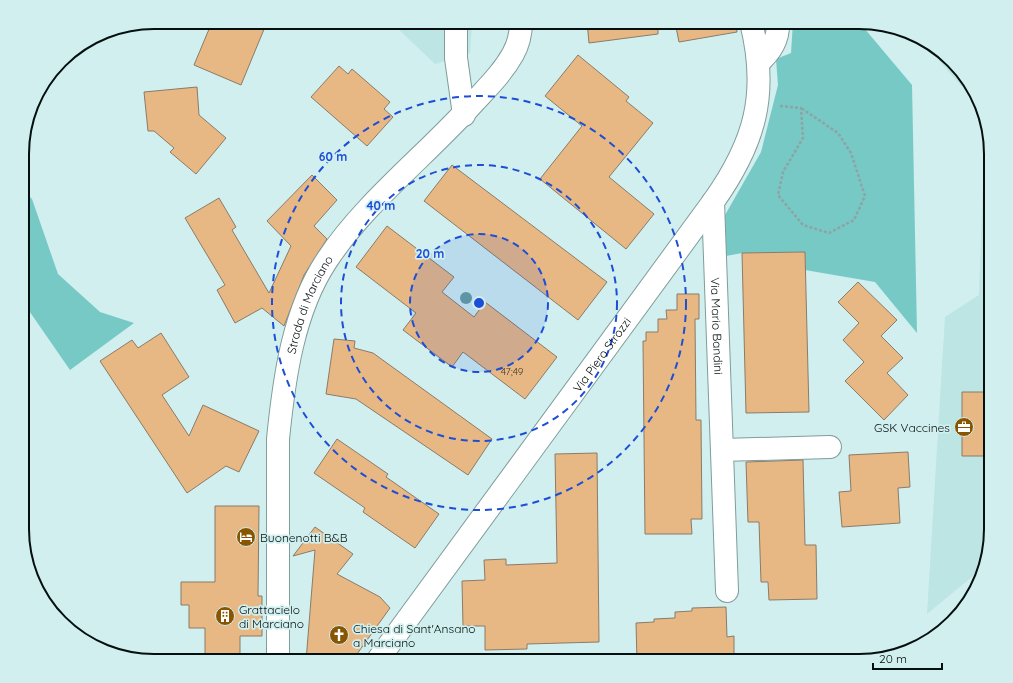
<svg xmlns="http://www.w3.org/2000/svg" width="1013" height="683" font-family="Quicksand,sans-serif">
	<rect width="100%" height="100%" fill="#d0efee"/>
	<path fill="#bce5e3" d="M 391,22 L 472,22 L 470,53 L 435,64 Z
		M 920,39 L 939,49 L 973,88 L 979,106 Z
		M 985,128 L 991,146 L 991,537 L 985,566 L 927,614 L 945,317 L 979,295 Z"/>
	<path fill="#77c9c6" d="M 793,22 L 859,22 L 912,85 L 917,333 L 875,282 L 805,270 L 805,252 L 742,253 L 726,256 L 725,215 L 761,152 L 778,85 L 776,59 L 791,53 Z
		M 23,190 L 32,199 L 58,274 L 100,312 L 134,323 L 70,370 L 23,302 Z"/>
	<path fill="#e7b883" stroke="#8b7b69" d="M 212,22 L 267,22 L 241,85 L 194,65 Z
		M 587,22 L 658,22 L 658,34 L 589,43 Z
		M 675,22 L 736,22 L 737,32 L 679,42 Z
		M 578,55 L 629,97 L 626,101 L 653,123 L 609,177 L 654,214 L 626,249 L 540,179 L 582,126 L 545,96 Z
		M 339,66 L 348,74 L 352,69 L 390,102 L 384,109 L 393,117 L 367,146 L 311,97 Z
		M 197,87 L 199,115 L 226,138 L 196,174 L 170,152 L 174,148 L 154,131 L 148,131 L 144,92 Z
		M 452,165 L 607,282 L 578,320 L 424,201 Z
		M 312,175 L 337,200 L 314,226 L 327,239 L 304,275 L 284,326 L 262,308 L 235,323 L 217,290 L 225,285 L 185,218 L 219,198 L 236,227 L 232,230 L 269,293 L 291,246 L 267,221 Z
		M 387,226 L 454,277 L 442,292 L 474,317 L 485,302 L 557,357 L 525,399 L 463,352 L 452,367 L 403,330 L 416,313 L 356,267 Z
		M 805,252 L 809,412 L 746,413 L 742,253 Z
		M 858,282 L 897,320 L 881,336 L 903,358 L 887,373 L 908,395 L 884,420 L 845,381 L 864,362 L 843,340 L 859,323 L 838,302 Z
		M 677,294 L 699,294 L 699,319 L 695,319 L 696,420 L 701,420 L 702,519 L 691,519 L 692,534 L 645,534 L 643,341 L 646,341 L 646,332 L 658,332 L 658,319 L 667,319 L 666,310 L 677,310 Z
		M 161,333 L 189,377 L 162,395 L 189,436 L 203,405 L 259,431 L 239,472 L 226,466 L 187,493 L 100,361 L 132,340 L 138,348 Z
		M 334,339 L 355,341 L 354,348 L 373,353 L 492,439 L 468,475 L 356,399 L 326,394 Z
		M 962,392 L 991,392 L 991,456 L 962,456 Z
		M 337,439 L 388,474 L 386,477 L 439,514 L 415,548 L 363,512 L 365,508 L 314,473 Z
		M 908,452 L 910,487 L 898,488 L 900,523 L 842,527 L 839,492 L 851,491 L 849,455 Z
		M 597,453 L 599,642 L 527,644 L 527,649 L 485,650 L 485,626 L 463,626 L 462,581 L 485,580 L 484,560 L 506,559 L 506,565 L 557,563 L 555,454 Z
		M 803,460 L 805,545 L 816,545 L 817,599 L 769,600 L 768,582 L 761,582 L 759,522 L 748,522 L 746,462 Z
		M 215,506 L 259,506 L 258,596 L 262,596 L 262,636 L 240,636 L 240,661 L 205,661 L 205,628 L 189,628 L 189,605 L 181,605 L 181,582 L 215,582 Z
		M 315,527 L 353,554 L 337,574 L 380,597 L 390,608 L 352,661 L 306,661 L 315,550 L 293,556 Z
		M 726,607 L 727,637 L 734,636 L 734,656 L 704,657 L 704,658 L 675,659 L 675,661 L 637,661 L 636,623 L 654,622 L 654,619 L 675,618 L 675,612 L 692,611 L 692,608 Z"/>
	<g fill="none" stroke-linecap="round" stroke-linejoin="round">
		<defs>
			<g id="minor">
				<path d="M 456,22 L 456,58 L 464,115"/>
				<path d="M 758,63 C 771,52 779,39 778,22"/>
				<path id="s1" d="M 713,202 L 727,591"/>
				<path d="M 722,450 L 830,447"/>
				<path id="s2" d="M 278,661 L 278,439 C 284,379 293,311 327,260 C 366,201 428,154 475,101 C 489,86 503,72 513,54 C 518,45 521,33 521,22"/>
				<path id="s3" d="M 377,661 L 713,202 C 755,143 769,94 751,22"/>
			</g>
		</defs>
		<use href="#minor" stroke="#7f9d9b" stroke-width="24"/>
		<path stroke="#8ca4a3" stroke-width="2.5" stroke-dasharray="3 2" stroke-linecap="butt" d="M 780,106 L 801,108 L 803,138 L 783,172 L 778,195 L 803,225 L 829,233 L 854,220 L 865,196 L 851,153 L 838,133 L 801,108"/>
		<use href="#minor" stroke="#fff" stroke-width="22"/>
	</g>
	<circle fill="#66a09f" cx="466" cy="298" r="6"/>
	<circle cx="479" cy="303" r="69" fill="#1d4ed8" fill-opacity=".12"/>
	<g fill="none" stroke="#1d4ed8" stroke-width="2" stroke-dasharray="7 5">
		<circle cx="479" cy="303" r="69"/>
		<circle cx="479" cy="303" r="138"/>
		<circle cx="479" cy="303" r="207"/>
	</g>
	<defs>
		<symbol id="office-disc" viewBox="-11 -11 22 22"><circle r="9.5" fill="#895500" stroke="#d0efee"/><path d="M-6-3h4V-5.5h4V-3h4V5H-6ZM-1-4.5V-3h2v-1.5ZM-6 0V1H6V0Z" fill="#fff"/></symbol>
		<symbol id="hotel-disc" viewBox="-11 -11 22 22"><circle r="9.5" fill="#895500" stroke="#d0efee"/><path d="M-6-4.5h1.5V1H6V5H4.5V3h-9V5H-6ZM-4 0a1.8 1.8 0 1 1 3.6 0ZM.5 0V-2.5h3Q6-2.5 6 0Z" fill="#fff"/></symbol>
		<symbol id="building-disc" viewBox="-11 -11 22 22"><circle r="9.5" fill="#895500" stroke="#d0efee"/><path d="M-4-6H4V6H1V3H-1V6H-4ZM-2.5-4.3h1.7v1.8h-1.7ZM.8-4.3h1.7v1.8H.8ZM-2.5-1h1.7V.8h-1.7ZM.8-1h1.7V.8H.8Z" fill="#fff"/></symbol>
		<symbol id="church-disc" viewBox="-11 -11 22 22"><circle r="9.5" fill="#895500" stroke="#d0efee"/><path d="M-1.2-6h2.4v3.5h3.3v2.4h-3.3V6h-2.4V-.1h-3.3v-2.4h3.3Z" fill="#fff"/></symbol>
	</defs>
	<g fill-rule="evenodd">
		<use href="#office-disc" x="953" y="416" width="22" height="22"/>
		<use href="#hotel-disc" x="235" y="526" width="22" height="22"/>
		<use href="#building-disc" x="214" y="605" width="22" height="22"/>
		<use href="#church-disc" x="328" y="624" width="22" height="22"/>
	</g>
	<g text-anchor="middle" dominant-baseline="central" stroke-width="3.5" stroke-linejoin="round" paint-order="stroke">
		<g font-size="10" fill="#3e392c">
			<text x="512" y="371">47;49</text>
		</g>
		<g font-size="12" fill="#050f0f" stroke="#d0efee">
			<text stroke="none"><textPath href="#s2" startOffset="361">Strada di Marciano</textPath></text>
			<text stroke="none"><textPath href="#s1" startOffset="124">Via Mario Bandini</textPath></text>
			<text stroke="none"><textPath href="#s3" startOffset="380">Via Piero Strozzi</textPath></text>
		</g>
		<g font-size="12" fill="#050f0f" stroke="#d0efee" text-anchor="start">
			<text x="950" y="427" text-anchor="end">GSK Vaccines</text>
			<text x="260" y="537">Buonenotti B&amp;B</text>
			<text x="239" y="609">Grattacielo<tspan x="239" dy="14">di Marciano</tspan></text>
			<text x="353" y="628">Chiesa di Sant'Ansano<tspan x="353" dy="14">a Marciano</tspan></text>
		</g>
	</g>
	<path d="M0 0H1013V683H0ZM154 29H859A125 125 0 0 1 984 154V529A125 125 0 0 1 859 654H154A125 125 0 0 1 29 529V154A125 125 0 0 1 154 29Z" fill="#d0efee" fill-rule="evenodd"/>
	<path fill="none" stroke="#050f0f" stroke-width="2" d="M154 29H859A125 125 0 0 1 984 154V529A125 125 0 0 1 859 654H154A125 125 0 0 1 29 529V154A125 125 0 0 1 154 29Z"/>
	<circle cx="479" cy="303" r="6" fill="#1d4ed8" stroke="#d0efee" stroke-width="2"/>
	<g font-size="12" text-anchor="middle" font-weight="bold" fill="#1d4ed8" stroke="#d0efee" stroke-width="3.5" stroke-linejoin="round" paint-order="stroke">
		<text x="333" y="161">60 m</text>
		<text x="381" y="210">40 m</text>
		<text x="430" y="258">20 m</text>
	</g>
	<path d="M873 663v6h69v-6" fill="none" stroke="#050f0f" stroke-width="2"/>
	<text x="879" y="663" font-size="12" fill="#050f0f" stroke="#d0efee" stroke-width="3" paint-order="stroke">20 m</text>
</svg>
